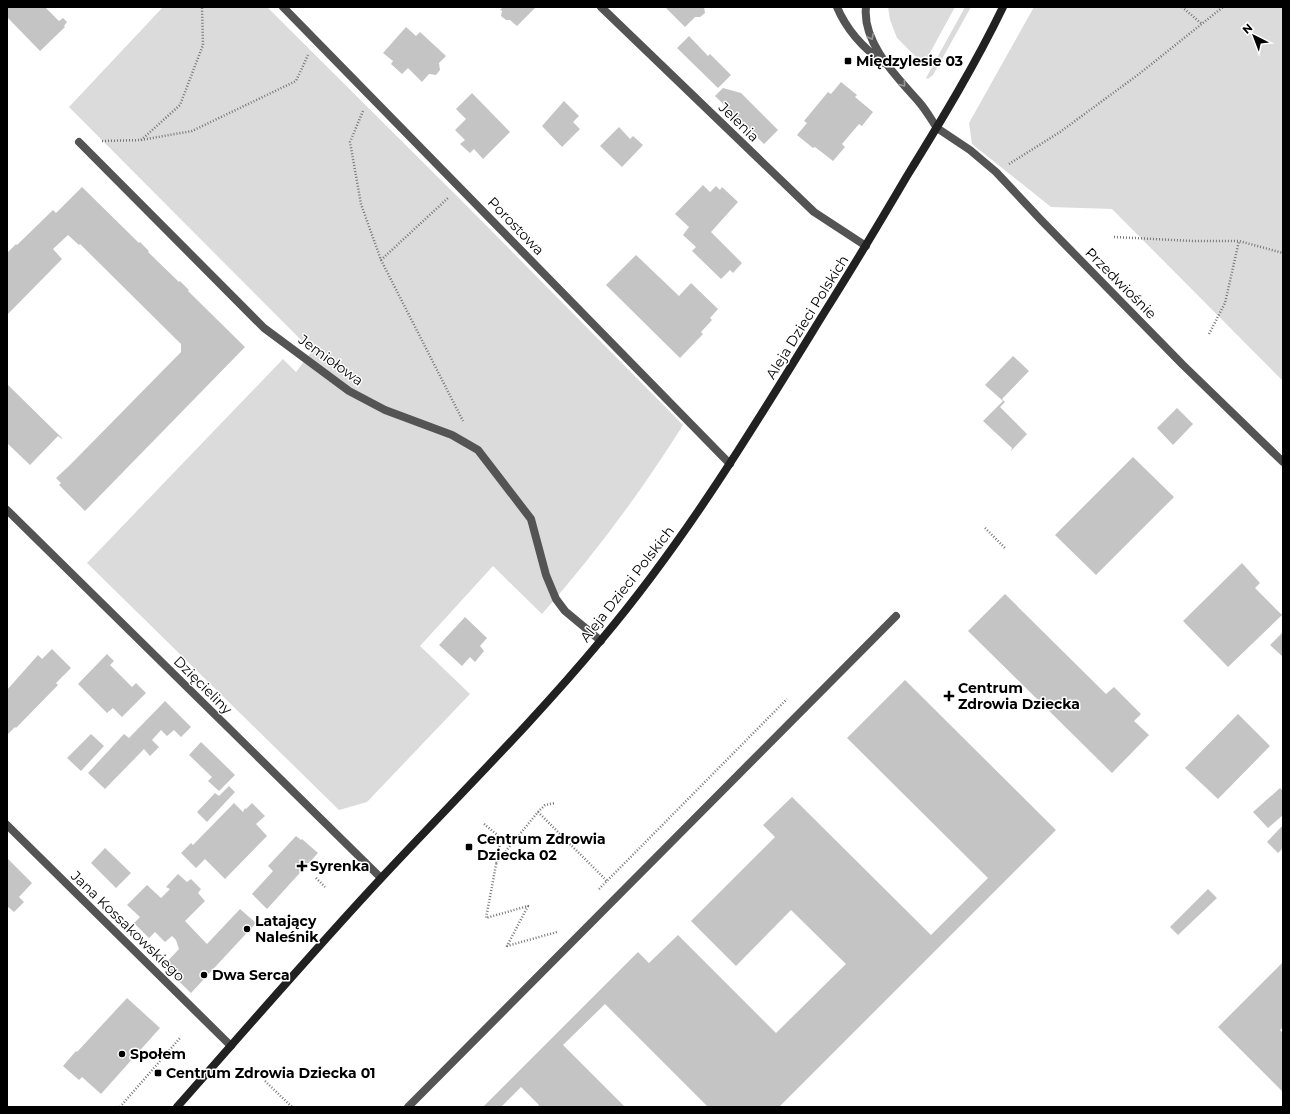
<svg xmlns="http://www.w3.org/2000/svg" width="1290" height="1114" font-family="Montserrat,sans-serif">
	<rect width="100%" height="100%" fill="#fff"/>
	<path fill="#dbdbdb" d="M 163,7 L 267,7 L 466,205 L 683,425 C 641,492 594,555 542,614 L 493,566 L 420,646 L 470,694 L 367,802 L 339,810 L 87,563 L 283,359 L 296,372 L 312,351 L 69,107 Z
		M 888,7 L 955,7 L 926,60 L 917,58 L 897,38 L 890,20 Z
		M 965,7 L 971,7 L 933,75 L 928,79 L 926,78 Z
		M 1034,7 L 1283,7 L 1283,381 L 1112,209 L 1051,207 L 972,144 L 969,123 Z"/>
	<path fill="#c4c4c4" d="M 7,7 L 45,7 L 59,21 L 63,18 L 67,22 L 64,26 L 65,27 L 40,51 L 7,17 Z
		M 503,7 L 536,7 L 517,26 L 510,20 L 506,20 L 501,16 L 502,11 L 500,10 Z
		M 665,7 L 704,7 L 705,13 L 700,17 L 695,17 L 685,27 Z
		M 406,27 L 416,36 L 420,32 L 446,56 L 439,63 L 440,70 L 436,75 L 429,74 L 422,82 L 408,68 L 402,74 L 391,64 L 393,61 L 383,53 Z
		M 689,36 L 708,56 L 710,54 L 731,75 L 718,88 L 677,48 Z
		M 841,82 L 857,95 L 855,97 L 873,112 L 862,126 L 859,124 L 842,144 L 845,147 L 833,161 L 815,147 L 813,148 L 797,135 L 807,123 L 804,121 L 828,92 L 831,94 Z
		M 723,88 L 741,93 L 778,130 L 764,144 L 715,96 Z
		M 472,93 L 510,132 L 483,159 L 474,149 L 470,153 L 460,144 L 465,140 L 455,130 L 466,119 L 456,109 Z
		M 564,101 L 579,116 L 573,122 L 580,129 L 562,147 L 542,126 Z
		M 619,127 L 630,139 L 633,136 L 643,145 L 622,167 L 600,146 Z
		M 703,185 L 710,192 L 716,186 L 720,190 L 722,187 L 738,202 L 711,232 L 742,263 L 733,273 L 730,270 L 721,279 L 692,251 L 696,247 L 683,235 L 689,227 L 675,214 Z
		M 82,187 L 139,243 L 140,242 L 149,251 L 148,252 L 179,282 L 180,281 L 189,290 L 188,291 L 245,347 L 85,511 L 59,485 L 61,483 L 56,478 L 69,466 L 181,352 L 181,344 L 80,244 L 79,245 L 68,235 L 53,249 L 62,259 L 7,315 L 7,253 L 16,244 L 17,245 L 53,210 L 56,213 Z
		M 636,255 L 679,296 L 691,283 L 718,309 L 710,318 L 712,320 L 701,332 L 703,334 L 680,358 L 606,285 Z
		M 1013,356 L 1029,371 L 1002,399 L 1005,402 L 1000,407 L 1027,434 L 1011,451 L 1012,448 L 983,421 L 1003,401 L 985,385 Z
		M 7,384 L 62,438 L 62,439 L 58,436 L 30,465 L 7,443 Z
		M 1177,408 L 1193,424 L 1173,445 L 1157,428 Z
		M 1133,457 L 1174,497 L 1096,575 L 1055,535 Z
		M 1242,563 L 1260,583 L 1255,588 L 1282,615 L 1228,667 L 1183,621 Z
		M 1005,594 L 1106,694 L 1114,687 L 1141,714 L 1134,721 L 1149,735 L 1112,773 L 968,631 Z
		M 465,617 L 487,638 L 480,646 L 484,651 L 475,662 L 470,657 L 462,666 L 439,645 Z
		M 1283,632 L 1283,657 L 1270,645 Z
		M 52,649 L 71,668 L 56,683 L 58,685 L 16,728 L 15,727 L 7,735 L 7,690 L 38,655 L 42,659 Z
		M 107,654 L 114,661 L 110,665 L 132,687 L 136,683 L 146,693 L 122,717 L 113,708 L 107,713 L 78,684 Z
		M 905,680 L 1056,830 L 779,1107 L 708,1107 L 605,1004 L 563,1045 L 625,1107 L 537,1107 L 539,1105 L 521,1087 L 501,1107 L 483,1107 L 638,952 L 649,963 L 678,935 L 776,1033 L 846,964 L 791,910 L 736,966 L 691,921 L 775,837 L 763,825 L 792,797 L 931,935 L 988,878 L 847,738 Z
		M 165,701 L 191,727 L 181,737 L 174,730 L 167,736 L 161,730 L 152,740 L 159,747 L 150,756 L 144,749 L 105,789 L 88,773 L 124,734 L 129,738 Z
		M 1238,714 L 1270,746 L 1218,799 L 1185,768 Z
		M 91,734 L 104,746 L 81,771 L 67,758 Z
		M 201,742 L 235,775 L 219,791 L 208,781 L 212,777 L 189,755 Z
		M 229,786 L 235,792 L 207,822 L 197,812 L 215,793 L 219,796 Z
		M 1280,788 L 1283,791 L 1283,815 L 1268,828 L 1253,812 Z
		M 234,803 L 243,812 L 245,808 L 246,809 L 252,803 L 265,816 L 256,824 L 267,836 L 225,879 L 205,859 L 196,868 L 181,853 L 191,843 L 193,845 Z
		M 1283,825 L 1283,848 L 1278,853 L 1267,842 Z
		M 296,836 L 301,840 L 302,839 L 318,853 L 267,909 L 252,894 L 273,871 L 268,866 Z
		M 105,848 L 131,873 L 116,888 L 91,863 Z
		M 8,859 L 32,883 L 19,897 L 24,902 L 14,912 L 7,906 L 7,860 Z
		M 178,874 L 187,882 L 191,879 L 201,889 L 198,893 L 205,901 L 185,921 L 207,944 L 240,909 L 256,923 L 191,993 L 163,966 L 179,949 L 176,940 L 172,936 L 165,942 L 155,932 L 149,938 L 134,923 L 140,917 L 127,905 L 147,885 L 161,898 L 170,889 L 166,887 Z
		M 1208,889 L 1217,898 L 1178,935 L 1170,927 Z
		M 1283,962 L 1283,1027 L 1280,1030 L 1283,1033 L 1283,1092 L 1218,1027 Z
		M 127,998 L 160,1028 L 101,1094 L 82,1077 L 79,1080 L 63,1066 L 76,1051 L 77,1052 Z"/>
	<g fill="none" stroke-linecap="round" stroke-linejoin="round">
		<path stroke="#767676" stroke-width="2.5" stroke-dasharray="1 2" stroke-linecap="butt" d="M 1182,7 L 1202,24
			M 363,111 L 350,142 L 361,204 L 381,260 L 463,421
			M 141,140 L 192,131 L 296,81 L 308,55
			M 102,141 L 141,140 L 180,105 L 203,45 L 202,7
			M 1009,164 L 1060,132 L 1139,74 L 1223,7
			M 1114,237 L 1193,241 L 1239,241 L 1283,253
			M 381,260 L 448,198
			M 1209,334 L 1225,303 L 1239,241
			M 985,528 L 1006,549
			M 538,812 L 607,881
			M 484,824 L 501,838 L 486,918 L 528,906 L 507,946 L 557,932
			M 496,863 L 538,812 L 545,805 L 555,803
			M 316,878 L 325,887
			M 599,889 L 787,699
			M 265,1081 L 292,1107
			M 120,1107 L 180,1038"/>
		<path stroke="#545454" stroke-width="8" d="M 837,7 C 847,31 863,48 884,63
			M 866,7 C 862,43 897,77 919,102 C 926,110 931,119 937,128
			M 79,142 L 264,328 L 349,391 L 385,410 L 452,435 L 478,450 L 531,519 L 546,575 L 556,599 L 565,611 L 601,641
			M 408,1107 L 896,616"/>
		<path stroke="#545454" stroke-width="8" d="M 283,7 L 730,464
			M 601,7 L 814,212 L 866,246
			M 937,128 L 970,150 L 996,172 L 1041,220 L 1183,365 L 1283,462
			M 7,510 L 381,878
			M 7,825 L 231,1046"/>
		<path stroke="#212121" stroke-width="8" d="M 177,1107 C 246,1029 314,950 385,874 C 458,796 534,721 602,639 C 687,538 755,425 824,313 C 853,267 880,222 907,176 C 941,121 975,65 1003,7"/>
	</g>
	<defs><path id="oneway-chevron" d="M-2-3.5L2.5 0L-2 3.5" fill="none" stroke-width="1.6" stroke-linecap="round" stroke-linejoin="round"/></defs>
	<g stroke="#989898">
		<use href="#oneway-chevron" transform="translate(871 37) rotate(63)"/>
		<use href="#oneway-chevron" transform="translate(903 84) rotate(51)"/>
	</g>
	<g fill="#000" stroke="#fff" stroke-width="1.5">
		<rect x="844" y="57" width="8" height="8" rx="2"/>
		<path d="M947 690h4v4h4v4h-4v4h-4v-4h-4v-4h4z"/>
		<rect x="465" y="843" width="8" height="8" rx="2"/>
		<path d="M300 860h4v4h4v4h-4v4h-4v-4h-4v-4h4z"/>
		<circle cx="247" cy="929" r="4"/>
		<circle cx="204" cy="975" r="4"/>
		<circle cx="122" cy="1054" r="4"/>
		<rect x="154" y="1069" width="8" height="8" rx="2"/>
	</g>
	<g text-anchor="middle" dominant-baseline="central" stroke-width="3" stroke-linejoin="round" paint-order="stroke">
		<g font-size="14" font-weight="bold" fill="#000" stroke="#fff" text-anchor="start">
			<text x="856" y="61">Międzylesie 03</text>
			<text x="958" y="688">Centrum<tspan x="958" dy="16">Zdrowia Dziecka</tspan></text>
			<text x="477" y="839">Centrum Zdrowia<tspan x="477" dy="16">Dziecka 02</tspan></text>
			<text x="310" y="866">Syrenka</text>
			<text x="255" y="921">Latający<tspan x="255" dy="16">Naleśnik</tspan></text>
			<text x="212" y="975">Dwa Serca</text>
			<text x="130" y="1054">Społem</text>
			<text x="166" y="1073">Centrum Zdrowia Dziecka 01</text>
		</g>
		<g font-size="14" fill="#000" stroke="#fff">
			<text transform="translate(739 122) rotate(44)">Jelenia</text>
			<text transform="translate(516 226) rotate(46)">Porostowa</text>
			<text transform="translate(1121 283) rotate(45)">Przedwiośnie</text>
			<text transform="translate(807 317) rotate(-58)">Aleja Dzieci Polskich</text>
			<text transform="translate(331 360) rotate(36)">Jemiołowa</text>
			<text transform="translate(627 584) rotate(-52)">Aleja Dzieci Polskich</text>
			<text transform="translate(203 685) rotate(45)">Dzięcieliny</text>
			<text transform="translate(128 926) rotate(44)">Jana Kossakowskiego</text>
		</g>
	</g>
	<rect width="1290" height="1114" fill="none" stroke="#000000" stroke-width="16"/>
	<g transform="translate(1254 36) rotate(318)" stroke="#ffffff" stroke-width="3" paint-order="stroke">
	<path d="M0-3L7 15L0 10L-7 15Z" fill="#000000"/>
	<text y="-6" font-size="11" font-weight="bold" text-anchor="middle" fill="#000000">N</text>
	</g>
</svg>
